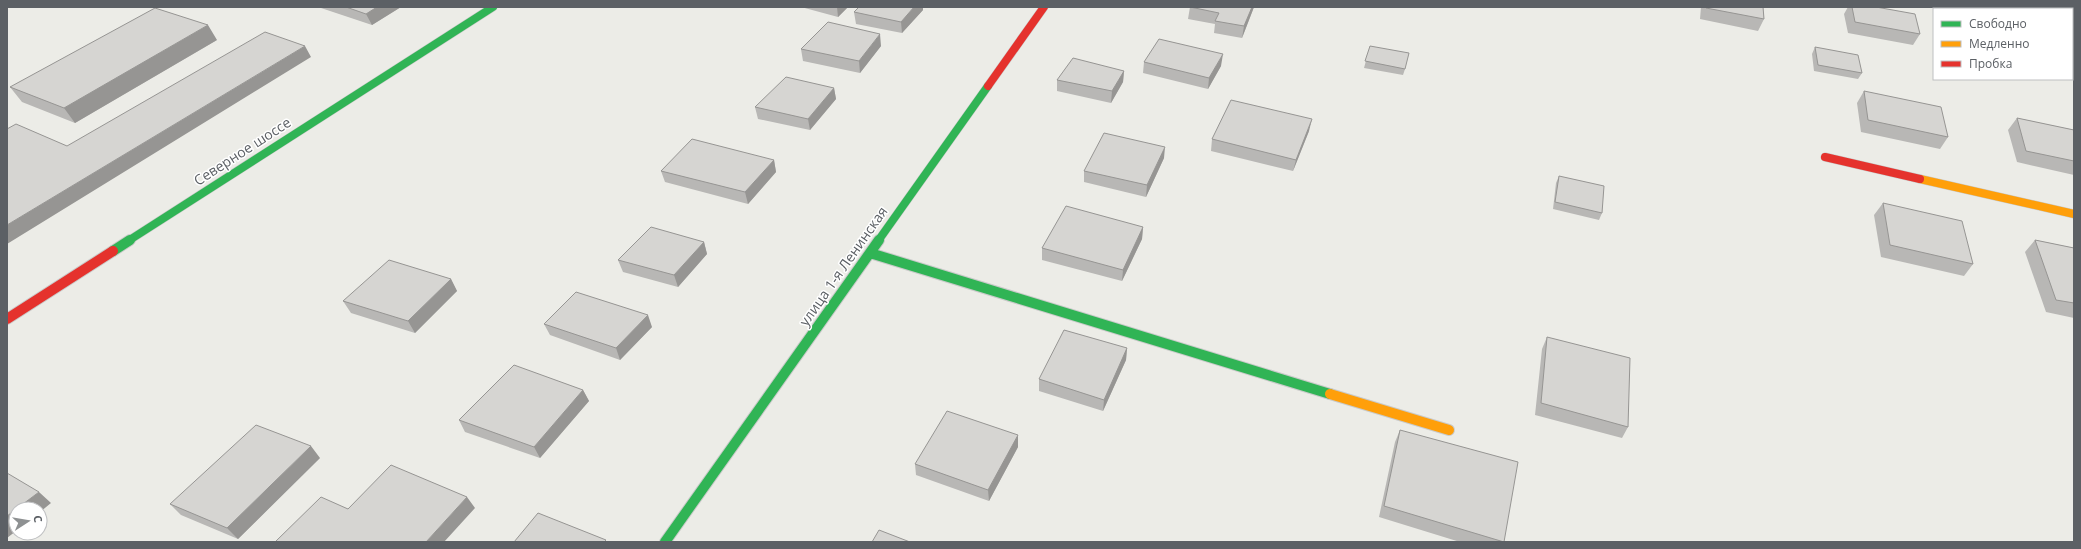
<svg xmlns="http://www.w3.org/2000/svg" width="2081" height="549" font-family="'Open Sans',sans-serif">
	<rect width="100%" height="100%" fill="#ecece7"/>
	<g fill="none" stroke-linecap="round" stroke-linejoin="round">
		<defs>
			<path id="fast-far1" d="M 128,241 L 493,7
				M 878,241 L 988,86"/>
			<path id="fast" d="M 113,251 L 130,240
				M 870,253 L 1330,394
				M 665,542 L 879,240"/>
			<path id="slow-far1" d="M 1920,179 L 2074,214"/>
			<path id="slow" d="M 1330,394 L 1449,430"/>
			<path id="jam-far1" d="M 988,86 L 1044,7
				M 1825,157 L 1920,179"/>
			<path id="jam" d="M 7,319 L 113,251"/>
		</defs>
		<use href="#fast-far1" stroke="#c9cac9" stroke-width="9"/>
		<use href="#fast" stroke="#c9cac9" stroke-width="12"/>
		<use href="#slow-far1" stroke="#c9cac9" stroke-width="9"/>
		<use href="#slow" stroke="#c9cac9" stroke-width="12"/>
		<use href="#jam-far1" stroke="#c9cac9" stroke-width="9"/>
		<use href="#jam" stroke="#c9cac9" stroke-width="12"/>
		<use href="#fast-far1" stroke="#30b455" stroke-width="8"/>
		<use href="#fast" stroke="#30b455" stroke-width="10"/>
		<use href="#slow-far1" stroke="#ff9f0a" stroke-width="8"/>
		<use href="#slow" stroke="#ff9f0a" stroke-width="10"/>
		<use href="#jam-far1" stroke="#e5322d" stroke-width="8"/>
		<use href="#jam" stroke="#e5322d" stroke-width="10"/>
	</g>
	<path fill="#b8b7b5" d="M 318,7 L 401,7 L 372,25 Z
		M 801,7 L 848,7 L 838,17 Z
		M 859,7 L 923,7 L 923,10 L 902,33 L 856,24 L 854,12 Z
		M 1190,7 L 1254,7 L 1242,38 L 1214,33 L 1215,24 L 1188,19 Z
		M 1701,7 L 1763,7 L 1764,19 L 1758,31 L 1700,19 Z
		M 1848,7 L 1876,7 L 1920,34 L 1913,45 L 1848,33 L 1844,14 Z
		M 1975,7 L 2047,7 L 2048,9 L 1975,9 Z
		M 217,40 L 75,123 L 22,102 L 10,87 Z
		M 881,46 L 860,73 L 803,61 L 801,49 Z
		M 1370,46 L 1405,69 L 1403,75 L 1364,68 Z
		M 1815,47 L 1862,73 L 1858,79 L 1814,71 L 1812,54 Z
		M 1144,62 L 1221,66 L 1208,89 L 1143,73 Z
		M 1124,71 L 1123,82 L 1111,103 L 1057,91 L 1057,80 Z
		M 834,88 L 836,99 L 810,130 L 758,119 L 755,107 Z
		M 1864,91 L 1948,137 L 1940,149 L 1861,132 L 1857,103 Z
		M 2017,118 L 2074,130 L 2074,175 L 2017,162 L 2008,130 Z
		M 1309,131 L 1293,171 L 1211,151 L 1212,139 Z
		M 1164,158 L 1146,197 L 1084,182 L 1084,171 Z
		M 774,160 L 776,172 L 748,204 L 665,182 L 661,171 Z
		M 1559,176 L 1602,213 L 1599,220 L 1553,209 L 1556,183 Z
		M 1883,203 L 1973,264 L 1964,276 L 1881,257 L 1874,215 Z
		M 1143,227 L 1142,239 L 1122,281 L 1042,260 L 1042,248 Z
		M 2035,240 L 2074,248 L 2074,318 L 2046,312 L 2025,252 Z
		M 704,242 L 707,254 L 678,287 L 623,272 L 618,260 Z
		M 451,279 L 457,291 L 415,333 L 351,313 L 343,301 Z
		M 544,324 L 652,327 L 620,360 L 550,335 Z
		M 1547,337 L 1628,427 L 1622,438 L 1535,415 L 1542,349 Z
		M 1127,348 L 1126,360 L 1103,411 L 1039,391 L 1039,379 Z
		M 583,390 L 589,401 L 540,458 L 465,432 L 459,420 Z
		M 1400,430 L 1504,542 L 1460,542 L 1379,517 L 1395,442 Z
		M 1018,435 L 1018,447 L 989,501 L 916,475 L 915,464 Z
		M 320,458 L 238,539 L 181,515 L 170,504 Z"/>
	<path fill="#969593" d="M 377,7 L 401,7 L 372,25 L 366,14 Z
		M 837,7 L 848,7 L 838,17 Z
		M 914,7 L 923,7 L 923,10 L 902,33 L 901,22 Z
		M 1252,7 L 1254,7 L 1242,38 L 1244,26 Z
		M 208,25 L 217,40 L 75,123 L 64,108 Z
		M 880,34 L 881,46 L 860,73 L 859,61 Z
		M 305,46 L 311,57 L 7,244 L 7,225 Z
		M 1223,54 L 1221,66 L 1208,89 L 1209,78 Z
		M 1124,71 L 1123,82 L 1111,103 L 1112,91 Z
		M 834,88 L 836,99 L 810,130 L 808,119 Z
		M 1312,119 L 1309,131 L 1293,171 L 1296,160 Z
		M 1165,147 L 1164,158 L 1146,197 L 1147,185 Z
		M 774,160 L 776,172 L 748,204 L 745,192 Z
		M 1143,227 L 1142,239 L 1122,281 L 1123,270 Z
		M 704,242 L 707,254 L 678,287 L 674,275 Z
		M 451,279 L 457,291 L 415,333 L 408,321 Z
		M 648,315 L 652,327 L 620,360 L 616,348 Z
		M 1127,348 L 1126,360 L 1103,411 L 1104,400 Z
		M 583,390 L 589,401 L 540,458 L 534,447 Z
		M 1018,435 L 1018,447 L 989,501 L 988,490 Z
		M 311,446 L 320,458 L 238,539 L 227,528 Z
		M 39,492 L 51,503 L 40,512 L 40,509 L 16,509 Z
		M 467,497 L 475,508 L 444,542 L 426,542 Z
		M 16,509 L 16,531 L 7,538 L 7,516 Z"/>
	<path fill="#d6d5d2" stroke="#969593" d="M 346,7 L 377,7 L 366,14 Z
		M 859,7 L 914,7 L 901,22 L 854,12 Z
		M 1190,7 L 1252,7 L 1244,26 L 1215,21 L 1219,13 Z
		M 1706,7 L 1763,7 L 1764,19 L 1706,8 Z
		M 1852,7 L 1876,7 L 1915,14 L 1920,34 L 1855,22 Z
		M 1986,7 L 2047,7 L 2048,9 L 1987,9 Z
		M 155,8 L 208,25 L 64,108 L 10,87 Z
		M 828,22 L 880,34 L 859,61 L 801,49 Z
		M 265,32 L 305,46 L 7,225 L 7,129 L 16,124 L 67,146 Z
		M 1159,39 L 1223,54 L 1209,78 L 1144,62 Z
		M 1370,46 L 1409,53 L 1405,69 L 1365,61 Z
		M 1815,47 L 1858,55 L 1862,73 L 1818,65 Z
		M 1073,58 L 1124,71 L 1112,91 L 1057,80 Z
		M 786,77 L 834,88 L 808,119 L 755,107 Z
		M 1864,91 L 1941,107 L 1948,137 L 1868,120 Z
		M 1231,100 L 1312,119 L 1296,160 L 1212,139 Z
		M 2017,118 L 2074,130 L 2074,161 L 2026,151 Z
		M 1104,133 L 1165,147 L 1147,185 L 1084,171 Z
		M 692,139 L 774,160 L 745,192 L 661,171 Z
		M 1559,176 L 1604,186 L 1602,213 L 1555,202 Z
		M 1883,203 L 1962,221 L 1973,264 L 1890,245 Z
		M 1066,206 L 1143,227 L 1123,270 L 1042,248 Z
		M 651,227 L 704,242 L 674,275 L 618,260 Z
		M 2035,240 L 2074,248 L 2074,303 L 2056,300 Z
		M 389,260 L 451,279 L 408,321 L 343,301 Z
		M 576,292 L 648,315 L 616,348 L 544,324 Z
		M 1064,330 L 1127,348 L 1104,400 L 1039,379 Z
		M 1547,337 L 1630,358 L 1628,427 L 1541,403 Z
		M 514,365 L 583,390 L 534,447 L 459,420 Z
		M 947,411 L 1018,435 L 988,490 L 915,464 Z
		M 256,425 L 311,446 L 227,528 L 170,504 Z
		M 1400,430 L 1518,462 L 1504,542 L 1384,506 Z
		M 391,465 L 467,497 L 426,542 L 275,542 L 321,497 L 348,509 Z
		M 7,473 L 39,492 L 7,516 Z
		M 538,513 L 606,540 L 604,542 L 514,542 Z
		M 879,530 L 910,542 L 872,542 Z"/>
	<g text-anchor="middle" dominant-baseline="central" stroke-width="3" stroke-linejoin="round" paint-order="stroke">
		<g font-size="14" fill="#5c6065" stroke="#fff">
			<text transform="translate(242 151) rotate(-33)">Северное шоссе</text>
			<text transform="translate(843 266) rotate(-55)">улица 1-я Ленинская</text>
		</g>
	</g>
	<rect width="2081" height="549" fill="none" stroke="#5c6065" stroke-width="16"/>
	<rect x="1933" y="8" width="140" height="72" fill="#ffffff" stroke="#bebfc1"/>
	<rect x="1941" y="21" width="20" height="6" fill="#30b455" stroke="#bebfc1"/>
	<text x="1969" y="28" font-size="12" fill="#5c6065">Свободно</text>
	<rect x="1941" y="41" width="20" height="6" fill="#ff9f0a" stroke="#bebfc1"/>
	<text x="1969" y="48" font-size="12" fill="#5c6065">Медленно</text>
	<rect x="1941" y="61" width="20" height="6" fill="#e5322d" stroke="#bebfc1"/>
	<text x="1969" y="68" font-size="12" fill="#5c6065">Пробка</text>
	<g transform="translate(28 521) rotate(78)"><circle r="19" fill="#ffffff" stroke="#bebfc1"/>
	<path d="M0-3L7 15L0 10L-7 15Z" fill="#8e9192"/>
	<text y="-6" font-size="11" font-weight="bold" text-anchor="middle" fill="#5c6065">С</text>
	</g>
</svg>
